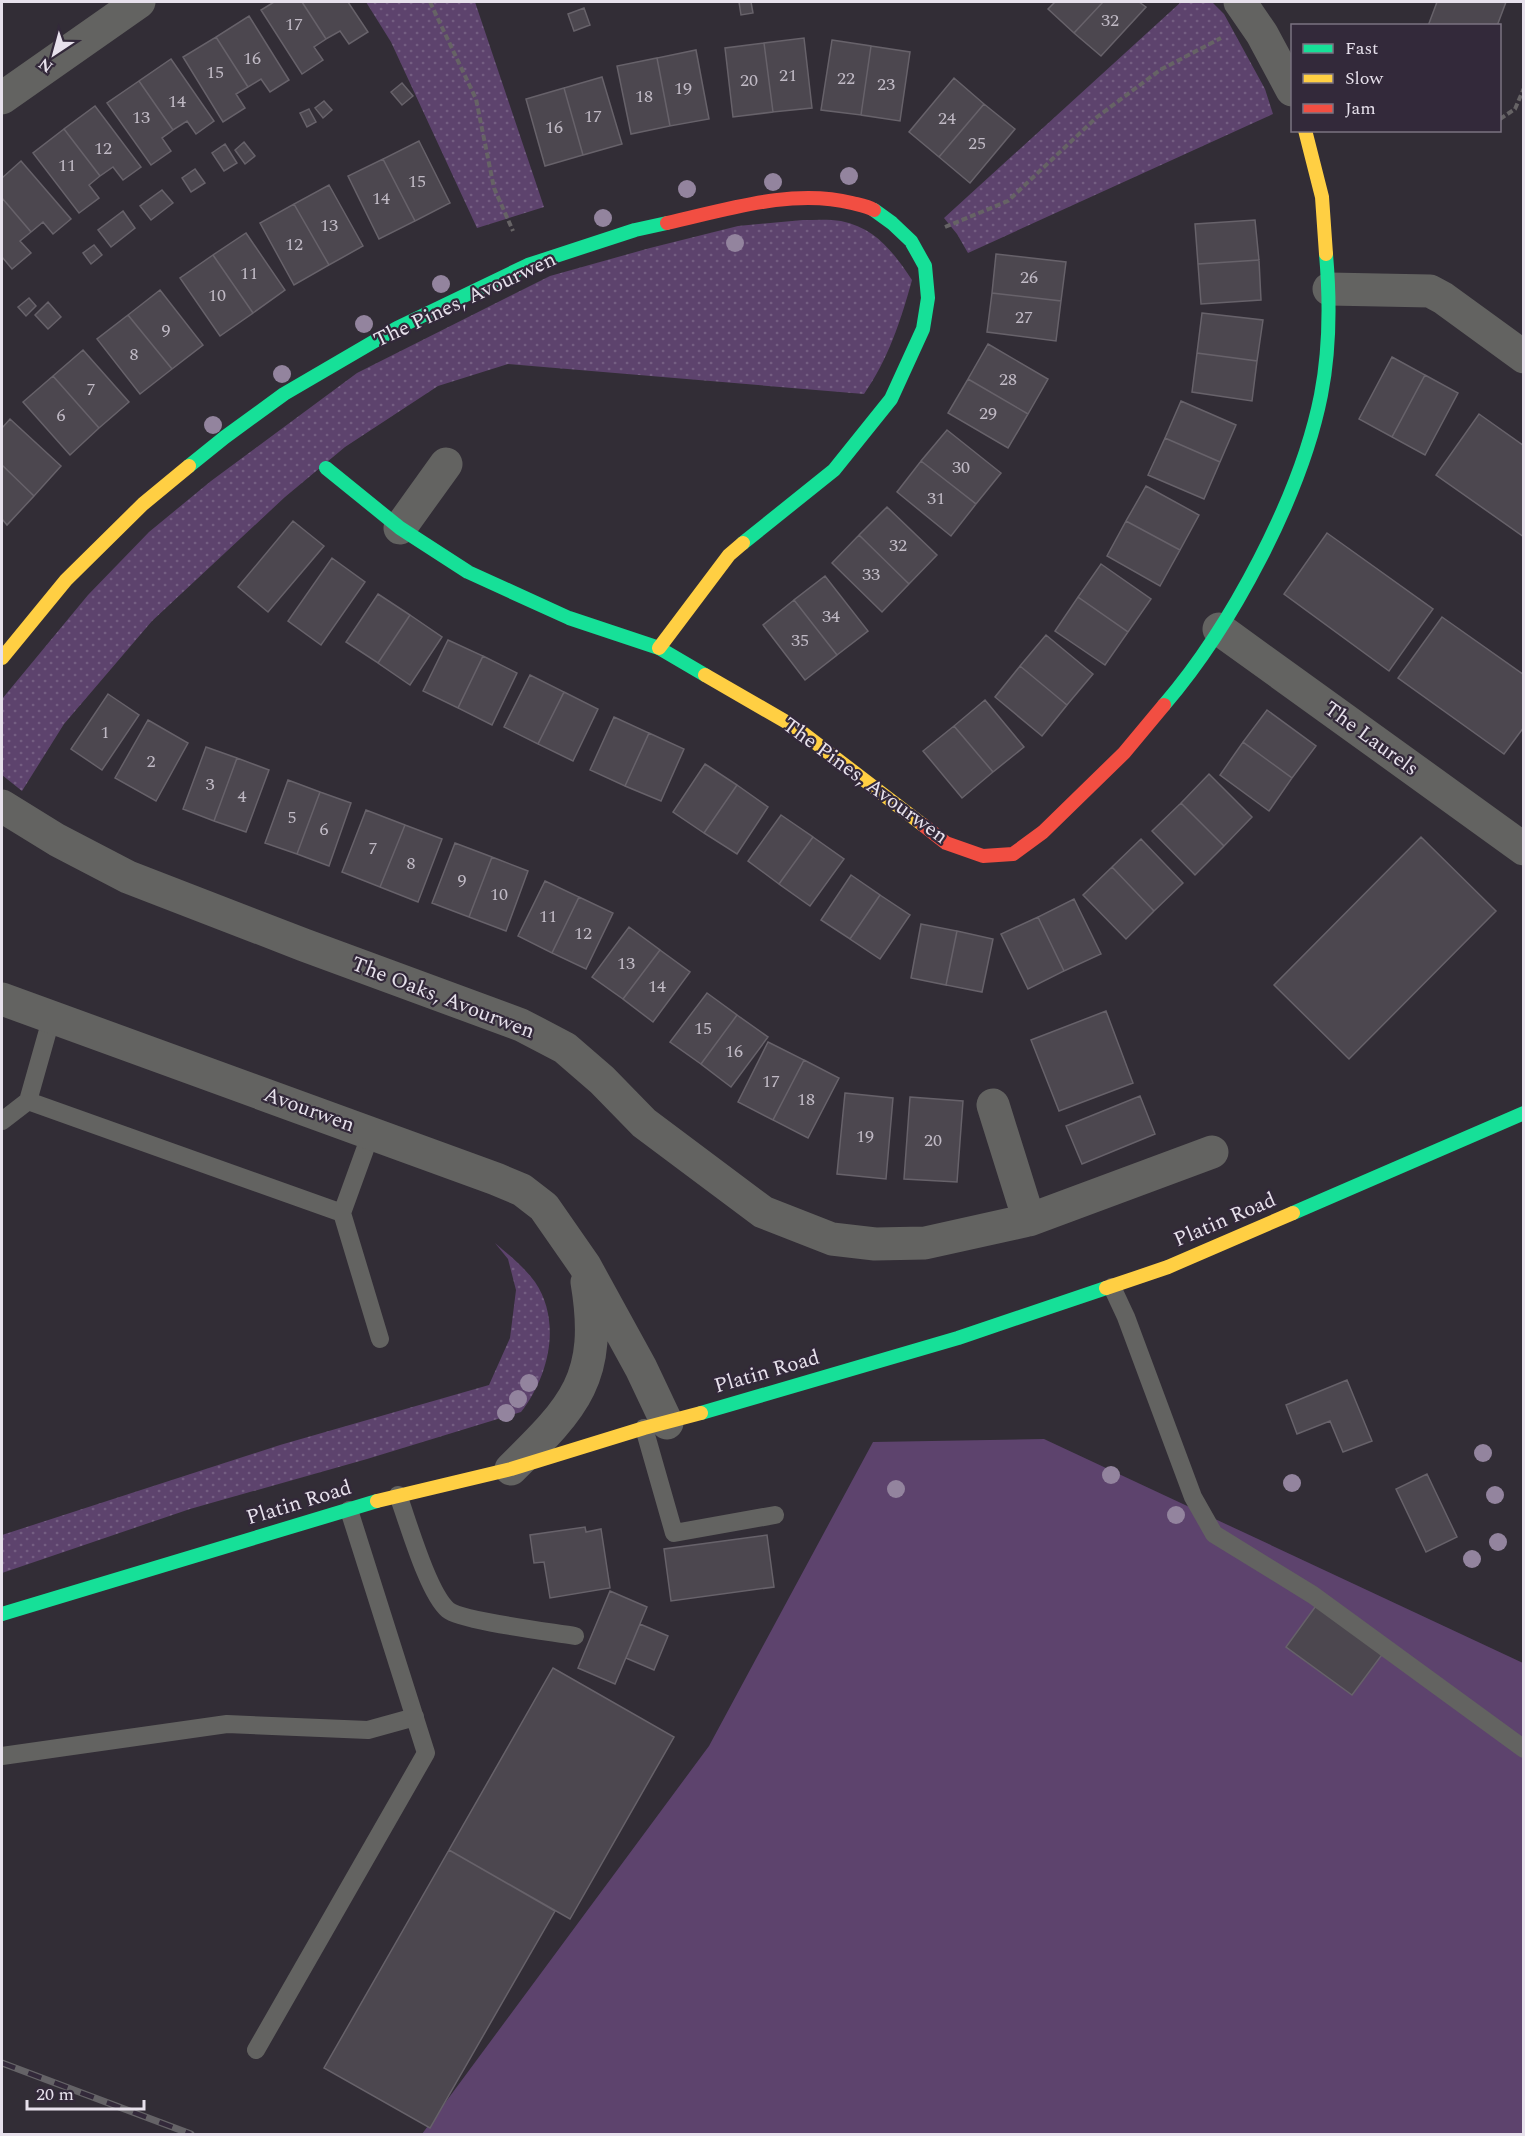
<svg xmlns="http://www.w3.org/2000/svg" width="1525" height="2136" font-family="Spectral,serif">
	<defs>
		<pattern id="grass-dots" width="8" height="8" patternUnits="userSpaceOnUse" patternTransform="scale(1.5)"><rect width="8" height="8" fill="#5d436d"/><path d="M2 2h.1M6 6h.1" fill="none" stroke="#745e82" stroke-width="1.8" stroke-linecap="round"/></pattern>
	</defs>
	<rect width="100%" height="100%" fill="#322d36"/>
	<path fill="url(#grass-dots)" d="M 366,2 L 475,2 L 544,207 L 477,228 L 391,42 Z
		M 1181,2 L 1212,2 L 1224,14 L 1265,89 L 1273,114 L 968,253 L 957,234 L 944,218 Z
		M 803,220 C 815,220 829,219 841,221 C 876,228 894,253 912,280 C 901,320 888,360 864,394 L 508,364 L 438,386 L 345,447 L 285,497 L 152,621 L 64,724 L 22,791 L 2,775 L 2,699 L 88,595 L 149,532 L 211,481 L 357,373 L 550,276 L 650,248 L 738,226 Z
		M 495,1243 C 509,1255 524,1267 535,1282 C 562,1322 549,1376 521,1412 L 367,1459 L 190,1509 L 2,1573 L 2,1535 L 280,1445 L 489,1385 L 510,1338 L 516,1290 L 508,1259 Z"/>
	<path fill="#5d436d" d="M 1044,1439 L 1523,1663 L 1523,2134 L 422,2134 L 709,1746 L 873,1442 Z"/>
	<path fill="#4c474f" stroke="#67626a" stroke-width="1.5" d="M 274,2 L 302,2 L 326,39 L 314,47 L 323,60 L 302,74 L 261,10 Z
		M 302,2 L 348,2 L 368,32 L 349,44 L 340,31 L 326,39 Z
		M 739,2 L 751,2 L 753,13 L 741,15 Z
		M 1055,2 L 1103,2 L 1074,33 L 1048,9 Z
		M 1103,2 L 1139,2 L 1146,7 L 1101,56 L 1074,33 Z
		M 1437,2 L 1506,2 L 1497,26 L 1428,26 Z
		M 584,8 L 590,25 L 574,31 L 568,14 Z
		M 249,16 L 289,80 L 270,92 L 261,79 L 248,87 L 216,37 Z
		M 216,37 L 248,87 L 236,94 L 245,108 L 223,122 L 183,57 Z
		M 804,38 L 812,108 L 773,112 L 764,43 Z
		M 832,40 L 871,46 L 861,115 L 821,110 Z
		M 764,43 L 773,112 L 733,117 L 725,48 Z
		M 871,46 L 910,52 L 900,121 L 861,115 Z
		M 696,50 L 709,119 L 670,126 L 657,58 Z
		M 657,58 L 670,126 L 631,134 L 617,66 Z
		M 171,59 L 214,121 L 196,134 L 187,121 L 173,130 L 139,81 Z
		M 602,77 L 622,144 L 583,155 L 564,88 Z
		M 954,78 L 984,104 L 939,157 L 909,132 Z
		M 139,81 L 173,130 L 162,138 L 171,151 L 151,165 L 107,103 Z
		M 402,83 L 413,96 L 402,105 L 391,92 Z
		M 564,88 L 583,155 L 545,166 L 526,99 Z
		M 324,101 L 332,110 L 323,118 L 315,108 Z
		M 984,104 L 1015,129 L 970,183 L 939,157 Z
		M 95,106 L 141,167 L 123,180 L 113,167 L 100,176 L 64,129 Z
		M 309,109 L 316,122 L 307,127 L 300,113 Z
		M 64,129 L 100,176 L 89,185 L 99,198 L 79,213 L 33,153 Z
		M 419,141 L 450,203 L 415,221 L 383,159 Z
		M 244,142 L 255,156 L 245,164 L 235,150 Z
		M 225,144 L 237,163 L 224,171 L 212,153 Z
		M 383,159 L 415,221 L 379,239 L 348,176 Z
		M 21,161 L 71,219 L 53,234 L 43,222 L 31,232 L 2,198 L 2,178 Z
		M 195,169 L 205,183 L 191,192 L 182,178 Z
		M 329,185 L 363,246 L 329,265 L 294,204 Z
		M 162,190 L 173,203 L 151,220 L 140,206 Z
		M 2,198 L 31,232 L 20,241 L 31,253 L 12,269 L 2,257 Z
		M 294,204 L 329,265 L 294,285 L 260,223 Z
		M 123,211 L 135,228 L 111,247 L 98,230 Z
		M 1255,220 L 1259,260 L 1198,264 L 1195,224 Z
		M 246,233 L 285,290 L 253,313 L 213,255 Z
		M 94,245 L 102,255 L 91,264 L 83,253 Z
		M 996,254 L 1066,262 L 1061,301 L 992,293 Z
		M 213,255 L 253,313 L 220,336 L 180,278 Z
		M 1259,260 L 1261,300 L 1201,304 L 1198,264 Z
		M 160,290 L 203,345 L 172,369 L 128,315 Z
		M 992,293 L 1061,301 L 1056,341 L 987,332 Z
		M 29,298 L 36,306 L 26,316 L 18,307 Z
		M 48,302 L 61,317 L 48,329 L 35,315 Z
		M 1202,313 L 1263,320 L 1257,361 L 1197,353 Z
		M 128,315 L 172,369 L 140,394 L 97,339 Z
		M 988,344 L 1048,379 L 1028,414 L 968,379 Z
		M 83,350 L 129,402 L 99,428 L 53,376 Z
		M 1197,353 L 1257,361 L 1252,401 L 1192,392 Z
		M 1392,357 L 1425,375 L 1392,437 L 1359,419 Z
		M 1425,375 L 1458,393 L 1425,455 L 1392,437 Z
		M 53,376 L 99,428 L 70,455 L 23,402 Z
		M 968,379 L 1028,414 L 1008,448 L 948,413 Z
		M 1181,401 L 1236,425 L 1220,462 L 1165,438 Z
		M 1479,414 L 1524,446 L 1524,537 L 1436,475 Z
		M 10,419 L 61,466 L 34,496 L 2,465 L 2,428 Z
		M 947,430 L 1001,473 L 976,504 L 921,461 Z
		M 1165,438 L 1220,462 L 1204,499 L 1148,475 Z
		M 921,461 L 976,504 L 951,536 L 897,492 Z
		M 2,465 L 34,496 L 7,525 L 2,519 Z
		M 1146,486 L 1199,515 L 1180,550 L 1126,521 Z
		M 887,507 L 937,555 L 909,584 L 859,535 Z
		M 293,521 L 324,546 L 268,612 L 238,587 Z
		M 1126,521 L 1180,550 L 1160,586 L 1107,556 Z
		M 1327,533 L 1433,609 L 1389,671 L 1284,594 Z
		M 859,535 L 909,584 L 882,612 L 832,563 Z
		M 332,558 L 365,582 L 321,645 L 288,621 Z
		M 1101,564 L 1151,599 L 1128,632 L 1078,597 Z
		M 825,576 L 868,631 L 837,655 L 794,600 Z
		M 378,594 L 410,615 L 378,663 L 346,642 Z
		M 1078,597 L 1128,632 L 1105,665 L 1055,631 Z
		M 794,600 L 837,655 L 805,680 L 763,625 Z
		M 410,615 L 442,637 L 410,685 L 378,663 Z
		M 1442,617 L 1524,675 L 1524,727 L 1504,754 L 1398,678 Z
		M 1046,635 L 1093,674 L 1067,705 L 1020,666 Z
		M 448,640 L 483,656 L 458,708 L 423,691 Z
		M 483,656 L 517,673 L 492,725 L 458,708 Z
		M 1020,666 L 1067,705 L 1042,736 L 995,697 Z
		M 530,675 L 564,692 L 538,744 L 504,727 Z
		M 564,692 L 598,709 L 573,761 L 538,744 Z
		M 108,694 L 139,715 L 102,770 L 71,749 Z
		M 985,700 L 1024,747 L 993,772 L 954,726 Z
		M 1267,710 L 1316,746 L 1292,778 L 1243,742 Z
		M 614,717 L 649,733 L 625,786 L 590,770 Z
		M 148,720 L 188,743 L 156,801 L 115,778 Z
		M 954,726 L 993,772 L 962,798 L 923,751 Z
		M 649,733 L 684,749 L 661,801 L 625,786 Z
		M 1243,742 L 1292,778 L 1269,811 L 1220,775 Z
		M 206,747 L 237,758 L 214,821 L 183,809 Z
		M 237,758 L 269,770 L 246,832 L 214,821 Z
		M 705,764 L 737,785 L 704,833 L 673,812 Z
		M 1209,774 L 1252,817 L 1224,846 L 1181,803 Z
		M 288,780 L 320,792 L 297,854 L 265,843 Z
		M 737,785 L 768,807 L 737,854 L 704,833 Z
		M 320,792 L 351,803 L 329,866 L 297,854 Z
		M 1181,803 L 1224,846 L 1195,875 L 1152,831 Z
		M 366,810 L 405,825 L 380,887 L 342,872 Z
		M 781,815 L 813,837 L 779,884 L 748,861 Z
		M 405,825 L 442,839 L 418,902 L 380,887 Z
		M 813,837 L 844,859 L 810,906 L 779,884 Z
		M 1421,837 L 1496,911 L 1349,1059 L 1274,985 Z
		M 1141,839 L 1183,883 L 1154,911 L 1112,867 Z
		M 455,843 L 492,857 L 469,917 L 432,903 Z
		M 492,857 L 528,871 L 506,931 L 469,917 Z
		M 1112,867 L 1154,911 L 1126,939 L 1083,895 Z
		M 851,875 L 880,895 L 850,939 L 821,920 Z
		M 545,881 L 579,897 L 552,953 L 518,936 Z
		M 880,895 L 910,915 L 880,959 L 850,939 Z
		M 579,897 L 613,913 L 586,969 L 552,953 Z
		M 1074,899 L 1101,954 L 1064,971 L 1038,917 Z
		M 1038,917 L 1064,971 L 1028,989 L 1001,934 Z
		M 921,924 L 957,931 L 946,985 L 911,978 Z
		M 629,927 L 660,950 L 623,999 L 592,977 Z
		M 957,931 L 993,939 L 982,992 L 946,985 Z
		M 660,950 L 690,972 L 653,1022 L 623,999 Z
		M 707,993 L 737,1015 L 701,1064 L 670,1042 Z
		M 1106,1011 L 1133,1083 L 1059,1111 L 1031,1040 Z
		M 737,1015 L 768,1037 L 731,1087 L 701,1064 Z
		M 768,1042 L 804,1060 L 773,1120 L 738,1102 Z
		M 804,1060 L 839,1078 L 808,1138 L 773,1120 Z
		M 845,1093 L 893,1098 L 886,1179 L 837,1174 Z
		M 1140,1096 L 1155,1134 L 1082,1164 L 1066,1126 Z
		M 910,1097 L 963,1101 L 957,1182 L 904,1179 Z
		M 1347,1380 L 1372,1441 L 1343,1452 L 1330,1421 L 1297,1434 L 1286,1405 Z
		M 1427,1474 L 1457,1537 L 1426,1552 L 1396,1489 Z
		M 585,1527 L 586,1532 L 601,1529 L 610,1588 L 550,1598 L 544,1562 L 534,1563 L 530,1535 Z
		M 767,1535 L 774,1587 L 671,1601 L 664,1549 Z
		M 610,1591 L 647,1607 L 615,1684 L 578,1668 Z
		M 1318,1603 L 1384,1652 L 1352,1695 L 1286,1647 Z
		M 640,1624 L 668,1636 L 654,1670 L 626,1658 Z
		M 553,1668 L 674,1737 L 570,1919 L 449,1850 Z
		M 449,1850 L 555,1911 L 430,2128 L 324,2068 Z"/>
	<g fill="none" stroke-linecap="round" stroke-linejoin="round">
		<path stroke="#666365" stroke-width="4" stroke-dasharray="6 3" stroke-linecap="butt" d="M 430,2 L 476,99 L 494,188 L 513,231
			M 1500,119 L 1515,109 L 1524,88
			M 945,227 L 1008,201 L 1097,117 L 1160,70 L 1221,38"/>
		<path stroke="#636361" stroke-width="18" d="M 52,1016 L 28,1101 L 342,1213 L 380,1339
			M 2,1121 L 28,1101
			M 342,1213 L 371,1133
			M 1112,1287 L 1126,1317 L 1193,1497 L 1214,1534 L 1313,1595 L 1524,1749
			M 644,1428 L 674,1533 L 775,1515
			M 398,1495 C 408,1522 428,1593 448,1610 C 461,1621 552,1632 575,1636
			M 2,1756 L 227,1724 L 368,1730 L 415,1717
			M 256,2050 L 426,1753 L 349,1510"/>
		<path stroke="#636361" stroke-width="33" d="M 1240,2 L 1262,34 L 1292,90
			M 2,98 L 139,2
			M 1329,289 L 1430,291 L 1443,298 L 1524,357
			M 400,528 L 446,464
			M 1219,629 L 1524,849
			M 2,806 L 57,840 L 128,877 L 304,945 L 521,1025 L 565,1048 L 602,1080 L 644,1123 L 763,1212 L 832,1239 L 875,1244 L 925,1243 L 1029,1220 L 1212,1152
			M 2,999 L 496,1179 L 522,1190 L 544,1207 L 585,1266 L 641,1368 L 667,1423
			M 993,1105 L 1029,1220
			M 511,1469 C 575,1406 603,1378 587,1282"/>
		<path stroke="#16e098" stroke-width="14" d="M 189,466 L 225,437 L 284,394 L 397,328 L 528,265 L 635,230 L 667,223
			M 326,468 L 400,528 L 468,572 L 569,618 L 659,648 L 705,675
			M 743,543 L 834,470 L 891,399 L 923,329 L 928,298 L 925,266 L 911,241 L 892,223 L 874,210
			M 1164,705 C 1231,627 1301,496 1321,395 C 1330,349 1330,300 1326,254
			M 1293,1213 L 1524,1113
			M 701,1413 L 958,1338 L 1106,1288
			M 2,1614 L 377,1501"/>
		<path stroke="#ffcf43" stroke-width="14" d="M 1305,130 L 1322,197 L 1326,254
			M 659,648 L 729,555 L 743,543
			M 2,658 L 66,580 L 143,504 L 189,466
			M 705,675 L 795,727 L 923,825
			M 1106,1288 L 1168,1267 L 1293,1213
			M 377,1501 L 511,1469 L 644,1428 L 701,1413"/>
		<path stroke="#f24e42" stroke-width="14" d="M 667,223 C 726,210 792,188 852,203 C 860,205 867,206 874,210
			M 923,825 L 946,843 L 983,856 L 1013,854 L 1043,832 L 1124,753 L 1164,705"/>
		<defs>
			<path id="rail" d="M 2,2063 L 191,2134"/>
		</defs>
		<use href="#rail" stroke="#656367" stroke-width="7"/>
		<use href="#rail" stroke="#33293a" stroke-width="4.5" stroke-dasharray="14" stroke-linecap="butt"/>
	</g>
	<g fill="#93849e">
		<circle cx="849" cy="176" r="9"/>
		<circle cx="773" cy="182" r="9"/>
		<circle cx="687" cy="189" r="9"/>
		<circle cx="603" cy="218" r="9"/>
		<circle cx="735" cy="243" r="9"/>
		<circle cx="441" cy="284" r="9"/>
		<circle cx="364" cy="324" r="9"/>
		<circle cx="282" cy="374" r="9"/>
		<circle cx="213" cy="425" r="9"/>
		<circle cx="529" cy="1383" r="9"/>
		<circle cx="518" cy="1399" r="9"/>
		<circle cx="506" cy="1413" r="9"/>
		<circle cx="1483" cy="1453" r="9"/>
		<circle cx="1111" cy="1475" r="9"/>
		<circle cx="1292" cy="1483" r="9"/>
		<circle cx="896" cy="1489" r="9"/>
		<circle cx="1495" cy="1495" r="9"/>
		<circle cx="1176" cy="1515" r="9"/>
		<circle cx="1498" cy="1542" r="9"/>
		<circle cx="1472" cy="1559" r="9"/>
	</g>
	<g text-anchor="middle" dominant-baseline="central" stroke-width="4.5" stroke-linejoin="round" paint-order="stroke">
		<g font-size="18" fill="#c0bac5">
			<text x="1110" y="20">32</text>
			<text x="294" y="24">17</text>
			<text x="252" y="58">16</text>
			<text x="215" y="72">15</text>
			<text x="788" y="75">21</text>
			<text x="846" y="78">22</text>
			<text x="749" y="80">20</text>
			<text x="886" y="84">23</text>
			<text x="683" y="88">19</text>
			<text x="644" y="96">18</text>
			<text x="177" y="101">14</text>
			<text x="593" y="116">17</text>
			<text x="141" y="117">13</text>
			<text x="947" y="118">24</text>
			<text x="554" y="127">16</text>
			<text x="977" y="143">25</text>
			<text x="103" y="148">12</text>
			<text x="67" y="165">11</text>
			<text x="417" y="181">15</text>
			<text x="381" y="198">14</text>
			<text x="329" y="225">13</text>
			<text x="294" y="244">12</text>
			<text x="249" y="273">11</text>
			<text x="1029" y="277">26</text>
			<text x="217" y="295">10</text>
			<text x="1024" y="317">27</text>
			<text x="166" y="330">9</text>
			<text x="134" y="354">8</text>
			<text x="1008" y="379">28</text>
			<text x="91" y="389">7</text>
			<text x="988" y="413">29</text>
			<text x="61" y="415">6</text>
			<text x="961" y="467">30</text>
			<text x="936" y="498">31</text>
			<text x="898" y="545">32</text>
			<text x="871" y="574">33</text>
			<text x="831" y="616">34</text>
			<text x="800" y="640">35</text>
			<text x="105" y="732">1</text>
			<text x="151" y="761">2</text>
			<text x="210" y="784">3</text>
			<text x="242" y="796">4</text>
			<text x="292" y="817">5</text>
			<text x="324" y="829">6</text>
			<text x="373" y="848">7</text>
			<text x="411" y="863">8</text>
			<text x="462" y="880">9</text>
			<text x="499" y="894">10</text>
			<text x="548" y="916">11</text>
			<text x="583" y="933">12</text>
			<text x="626" y="963">13</text>
			<text x="657" y="986">14</text>
			<text x="703" y="1028">15</text>
			<text x="734" y="1051">16</text>
			<text x="771" y="1081">17</text>
			<text x="806" y="1099">18</text>
			<text x="865" y="1136">19</text>
			<text x="933" y="1140">20</text>
		</g>
		<g font-size="21" fill="#e7e1ec" stroke="#33293a">
			<text transform="translate(465 300) rotate(-25)">The Pines, Avourwen</text>
			<text transform="translate(1371 739) rotate(36)">The Laurels</text>
			<text transform="translate(865 781) rotate(36)">The Pines, Avourwen</text>
			<text transform="translate(443 998) rotate(21)">The Oaks, Avourwen</text>
			<text transform="translate(309 1110) rotate(20)">Avourwen</text>
			<text transform="translate(1225 1220) rotate(-23)">Platin Road</text>
			<text transform="translate(767 1372) rotate(-16)">Platin Road</text>
			<text transform="translate(299 1503) rotate(-17)">Platin Road</text>
		</g>
	</g>
	<rect width="1525" height="2136" fill="none" stroke="#e7e1ec" stroke-width="6"/>
	<rect x="1291" y="24" width="210" height="108" fill="#33293a" stroke="#7b7381" stroke-width="1.5"/>
	<rect x="1303" y="44" width="30" height="9" fill="#16e098" stroke="#7b7381" stroke-width="1.5"/>
	<text x="1345" y="54" font-size="18" fill="#e7e1ec">Fast</text>
	<rect x="1303" y="74" width="30" height="9" fill="#ffcf43" stroke="#7b7381" stroke-width="1.5"/>
	<text x="1345" y="84" font-size="18" fill="#e7e1ec">Slow</text>
	<rect x="1303" y="104" width="30" height="9" fill="#f24e42" stroke="#7b7381" stroke-width="1.5"/>
	<text x="1345" y="114" font-size="18" fill="#e7e1ec">Jam</text>
	<g transform="translate(54 54) rotate(216)" stroke="#33293a" stroke-width="4.5" paint-order="stroke">
	<path d="M0-4.5L10 22L0 15L-10 22Z" fill="#e7e1ec"/>
	<text y="-9" font-size="16" font-weight="bold" text-anchor="middle" fill="#e7e1ec">N</text>
	</g>
	<path d="M27 2100v9h117v-9" fill="none" stroke="#e7e1ec" stroke-width="3"/>
	<text x="36" y="2100" font-size="18" fill="#e7e1ec" stroke="#33293a" stroke-width="4.5" paint-order="stroke">20 m</text>
</svg>
